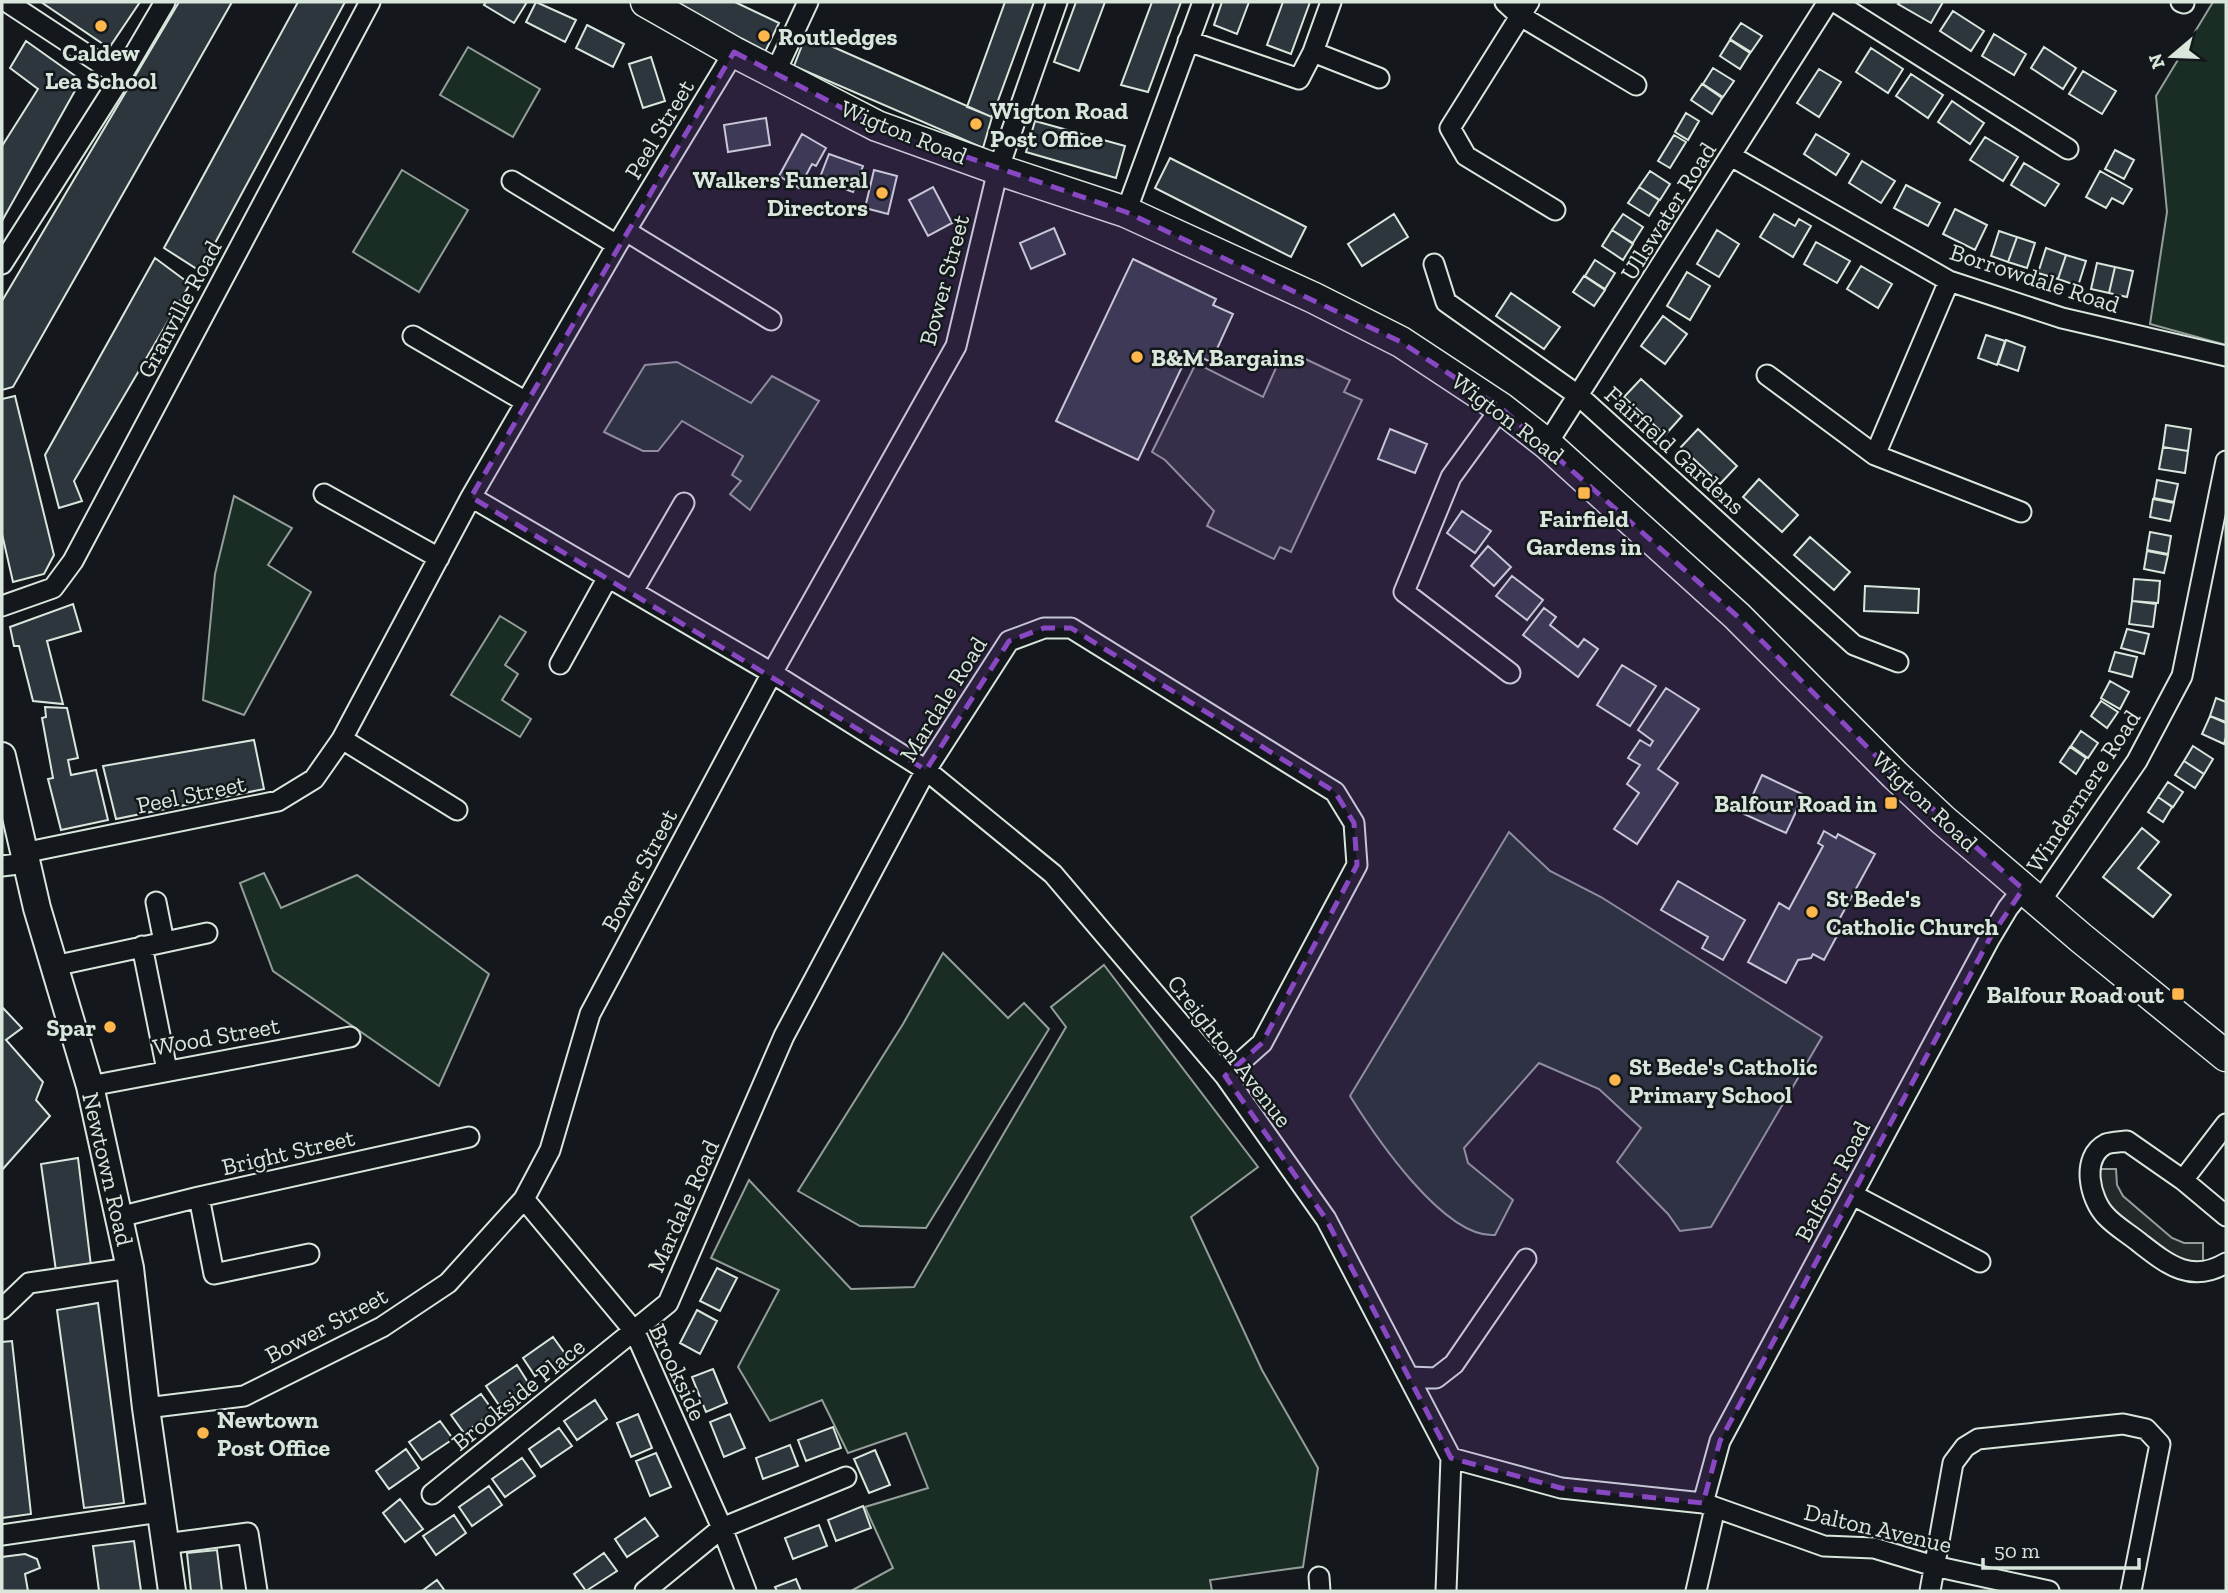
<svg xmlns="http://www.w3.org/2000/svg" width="2228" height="1593" font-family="'Zilla Slab',serif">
	<rect width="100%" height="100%" fill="#14181c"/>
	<path fill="#1a2d24" stroke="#939e99" stroke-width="2" d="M 2213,2 L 2226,2 L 2226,345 L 2150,324 L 2167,212 L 2156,96 Z
		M 468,47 L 540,89 L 513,137 L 440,95 Z
		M 402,170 L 468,210 L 419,292 L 353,252 Z
		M 677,362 L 751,403 L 772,376 L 819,401 L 750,510 L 730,494 L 741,481 L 732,475 L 743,456 L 682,421 L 658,451 L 643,451 L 604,432 L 645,365 Z
		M 234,496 L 292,528 L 268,565 L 311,592 L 244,715 L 203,700 L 215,574 Z
		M 500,616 L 526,632 L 505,665 L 518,674 L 502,700 L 531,719 L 520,737 L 451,695 Z
		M 1509,832 L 1550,871 L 1601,897 L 1822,1037 L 1711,1227 L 1680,1231 L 1668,1214 L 1617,1162 L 1641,1128 L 1599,1089 L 1539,1063 L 1464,1148 L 1468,1163 L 1513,1200 L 1495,1235 C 1444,1239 1375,1136 1350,1096 Z
		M 264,873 L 281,908 L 357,875 L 489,974 L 439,1086 L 273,971 L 240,883 Z
		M 943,953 L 1008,1018 L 1024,1003 L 1049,1029 L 926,1228 L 860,1226 L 798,1191 L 903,1024 Z
		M 1104,965 L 1258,1167 L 1191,1217 L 1262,1370 L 1318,1468 L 1303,1567 L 1210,1580 L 1212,1591 L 851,1591 L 893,1568 L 865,1507 L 928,1488 L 906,1433 L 848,1453 L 822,1400 L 770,1421 L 738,1367 L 779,1290 L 711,1258 L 749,1180 L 851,1289 L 914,1287 L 1066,1027 L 1051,1007 Z"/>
	<path fill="#24282b" stroke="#939e99" stroke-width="2" d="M 1299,356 L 1350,380 L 1344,392 L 1362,400 L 1291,552 L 1280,547 L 1274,559 L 1207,526 L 1214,511 L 1165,460 L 1152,452 L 1196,363 L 1263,397 L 1279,361 Z
		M 2099,1169 L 2116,1169 L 2117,1185 L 2123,1196 L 2172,1238 L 2184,1243 L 2203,1243 L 2203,1261 L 2193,1263 L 2174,1259 L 2115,1211 L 2107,1203 L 2100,1186 Z"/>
	<path fill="#2c363c" stroke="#d8e6dc" stroke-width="2" d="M 41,2 L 140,2 L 109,48 Z
		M 179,2 L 232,2 L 13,387 L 2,390 L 2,301 Z
		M 298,2 L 345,2 L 200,271 L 164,248 Z
		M 486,2 L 527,2 L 514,23 L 484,5 Z
		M 536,2 L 576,20 L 565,42 L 526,22 Z
		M 660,2 L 735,2 L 779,23 L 765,52 Z
		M 1005,2 L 1034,2 L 992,117 L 967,107 Z
		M 1076,2 L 1105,2 L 1079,71 L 1054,62 Z
		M 1152,2 L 1181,2 L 1148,92 L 1121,85 Z
		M 1222,2 L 1249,2 L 1237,34 L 1214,25 Z
		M 1283,2 L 1310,2 L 1291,54 L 1267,45 Z
		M 1900,2 L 1943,2 L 1931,23 L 1898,4 Z
		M 1953,11 L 1984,31 L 1971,51 L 1940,31 Z
		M 1741,23 L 1762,36 L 1751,52 L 1730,39 Z
		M 587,25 L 624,44 L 613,67 L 576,48 Z
		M 1994,34 L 2026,54 L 2014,75 L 1982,56 Z
		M 806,35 L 992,117 L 983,148 L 794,66 Z
		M 1730,40 L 1750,53 L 1740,69 L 1720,56 Z
		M 26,41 L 81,80 L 2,221 L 2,146 L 38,89 L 10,68 Z
		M 2044,47 L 2076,68 L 2063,89 L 2031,68 Z
		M 1871,48 L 1903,69 L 1888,93 L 1856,72 Z
		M 651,57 L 665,101 L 643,108 L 629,64 Z
		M 1713,68 L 1734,81 L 1723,97 L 1703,84 Z
		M 1819,69 L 1841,82 L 1819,117 L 1797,103 Z
		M 2083,71 L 2116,91 L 2102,114 L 2069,94 Z
		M 1911,74 L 1943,95 L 1928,118 L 1896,96 Z
		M 1702,84 L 1722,98 L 1712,114 L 1691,100 Z
		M 1952,101 L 1984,123 L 1970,144 L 1938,122 Z
		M 1686,113 L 1699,121 L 1688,140 L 1675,132 Z
		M 766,118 L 770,145 L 728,152 L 724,125 Z
		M 1035,121 L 1125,146 L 1116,178 L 1026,152 Z
		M 802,134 L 826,148 L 816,166 L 812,164 L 799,188 L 779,176 Z
		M 1816,134 L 1849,154 L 1836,175 L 1804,154 Z
		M 1674,135 L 1686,142 L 1670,168 L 1658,161 Z
		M 1985,137 L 2018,157 L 2003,181 L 1970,160 Z
		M 2115,150 L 2134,160 L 2124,179 L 2105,169 Z
		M 829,154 L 863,166 L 853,192 L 819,180 Z
		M 1170,158 L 1306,227 L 1291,257 L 1155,188 Z
		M 1862,161 L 1895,181 L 1881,203 L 1849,183 Z
		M 2024,163 L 2059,184 L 2045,206 L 2011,185 Z
		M 874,170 L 897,176 L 888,214 L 865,208 Z
		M 1650,171 L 1670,184 L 1660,200 L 1639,187 Z
		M 2100,171 L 2132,189 L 2123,204 L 2112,198 L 2106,208 L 2086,197 Z
		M 1906,185 L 1940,203 L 1928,226 L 1894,208 Z
		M 933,187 L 952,223 L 928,236 L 909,200 Z
		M 1639,187 L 1659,200 L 1649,216 L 1628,203 Z
		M 1955,209 L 1987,225 L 1975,250 L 1943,234 Z
		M 1394,214 L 1408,237 L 1362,266 L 1348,244 Z
		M 1623,214 L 1643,227 L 1633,243 L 1612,230 Z
		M 1774,214 L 1795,226 L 1799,219 L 1811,226 L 1793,257 L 1760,237 Z
		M 1054,228 L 1065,254 L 1031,269 L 1020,243 Z
		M 1612,230 L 1633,244 L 1623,260 L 1602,246 Z
		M 1717,230 L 1739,244 L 1719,277 L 1697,264 Z
		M 1999,231 L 2017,237 L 2008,262 L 1991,256 Z
		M 2017,237 L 2035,243 L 2027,268 L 2008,262 Z
		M 1816,242 L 1850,261 L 1837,283 L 1804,264 Z
		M 2046,248 L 2066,255 L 2058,279 L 2038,273 Z
		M 2066,255 L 2086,261 L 2078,286 L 2058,279 Z
		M 155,258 L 190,284 L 74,481 L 82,501 L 59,508 L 45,455 Z
		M 1133,259 L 1216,299 L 1213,305 L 1233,314 L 1211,362 L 1189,352 L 1138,460 L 1056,421 Z
		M 1595,260 L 1615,273 L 1605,289 L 1585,276 Z
		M 2097,263 L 2115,267 L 2109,293 L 2091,289 Z
		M 1861,266 L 1892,284 L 1878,308 L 1847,289 Z
		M 2115,267 L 2133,271 L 2127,297 L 2109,293 Z
		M 1687,272 L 1710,286 L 1690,320 L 1667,306 Z
		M 1584,276 L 1605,290 L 1594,306 L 1573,292 Z
		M 1511,293 L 1560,327 L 1544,349 L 1496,316 Z
		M 1663,316 L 1687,334 L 1665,364 L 1641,346 Z
		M 1986,335 L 2005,341 L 1997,365 L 1978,358 Z
		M 2006,340 L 2025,347 L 2018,371 L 1998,364 Z
		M 1641,379 L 1682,416 L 1665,435 L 1624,397 Z
		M 15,396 L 54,555 L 44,574 L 13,582 L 2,534 L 2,399 Z
		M 2166,425 L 2191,429 L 2188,451 L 2163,447 Z
		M 1390,429 L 1427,444 L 1415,473 L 1378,459 Z
		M 1698,429 L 1737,466 L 1720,484 L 1681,447 Z
		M 2163,447 L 2188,451 L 2185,473 L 2159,469 Z
		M 1759,479 L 1798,515 L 1782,532 L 1743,497 Z
		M 2157,480 L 2178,484 L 2174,502 L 2154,498 Z
		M 2153,499 L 2174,503 L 2170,521 L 2150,517 Z
		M 1462,511 L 1491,531 L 1475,553 L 1447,533 Z
		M 2150,532 L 2171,536 L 2168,554 L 2147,550 Z
		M 1810,537 L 1850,572 L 1834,590 L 1794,555 Z
		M 1488,546 L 1511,567 L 1494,586 L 1471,566 Z
		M 2147,551 L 2168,555 L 2164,573 L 2144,569 Z
		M 1512,576 L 1543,600 L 1527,620 L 1496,596 Z
		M 2134,579 L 2160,581 L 2158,603 L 2132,601 Z
		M 1865,586 L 1919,589 L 1918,613 L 1864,611 Z
		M 2132,601 L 2156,604 L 2153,627 L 2129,624 Z
		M 73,604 L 81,631 L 47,641 L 63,704 L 33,701 L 19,646 L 14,646 L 10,627 Z
		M 1544,608 L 1556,617 L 1550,625 L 1578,647 L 1584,639 L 1598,649 L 1578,677 L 1523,635 Z
		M 2127,629 L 2149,634 L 2144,654 L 2121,648 Z
		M 2115,652 L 2137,657 L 2132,677 L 2109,671 Z
		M 1622,665 L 1656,686 L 1630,726 L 1597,705 Z
		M 2110,681 L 2129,692 L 2120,709 L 2101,698 Z
		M 1666,688 L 1699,709 L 1658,769 L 1678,783 L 1637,844 L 1614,829 L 1639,793 L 1627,784 L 1640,765 L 1628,758 L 1640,740 L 1650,746 L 1653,741 L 1638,730 Z
		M 2216,698 L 2226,702 L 2226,722 L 2210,716 Z
		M 2101,701 L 2118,712 L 2107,728 L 2091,716 Z
		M 45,707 L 67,708 L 78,758 L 68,760 L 71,775 L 96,770 L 108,820 L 61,830 L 48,779 L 53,778 L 42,718 L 46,717 Z
		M 2210,716 L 2226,723 L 2226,737 L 2224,744 L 2202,734 Z
		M 2081,731 L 2098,743 L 2088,758 L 2071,746 Z
		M 254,740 L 264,789 L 116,819 L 103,766 Z
		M 2193,746 L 2213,759 L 2204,774 L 2184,761 Z
		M 2070,747 L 2086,758 L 2076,774 L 2060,762 Z
		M 2184,761 L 2204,774 L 2195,788 L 2175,775 Z
		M 1762,775 L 1804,795 L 1786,833 L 1744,814 Z
		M 2168,782 L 2183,792 L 2173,807 L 2158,797 Z
		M 2158,797 L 2172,807 L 2163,822 L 2148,812 Z
		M 2142,828 L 2159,842 L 2138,868 L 2171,895 L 2153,917 L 2103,877 Z
		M 1824,831 L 1836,838 L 1838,834 L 1875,854 L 1834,929 L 1839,932 L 1824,960 L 1813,954 L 1811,958 L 1798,960 L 1786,983 L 1748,962 L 1779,903 L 1789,909 L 1823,846 L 1818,843 Z
		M 1678,881 L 1745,920 L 1723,960 L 1702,948 L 1708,937 L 1661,910 Z
		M 2,1007 L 22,1028 L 6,1040 L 43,1082 L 36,1100 L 50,1116 L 2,1170 Z
		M 78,1158 L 91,1266 L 56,1271 L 41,1164 Z
		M 717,1268 L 737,1278 L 720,1311 L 700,1301 Z
		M 98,1303 L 124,1503 L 84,1508 L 57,1310 Z
		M 697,1310 L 717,1321 L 700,1354 L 680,1343 Z
		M 553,1337 L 566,1355 L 535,1376 L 523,1358 Z
		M 12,1341 L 31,1514 L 2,1518 L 2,1342 Z
		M 517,1365 L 529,1384 L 499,1405 L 486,1386 Z
		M 713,1369 L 727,1403 L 706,1412 L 692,1377 Z
		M 481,1394 L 494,1412 L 464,1433 L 451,1415 Z
		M 595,1400 L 607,1419 L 577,1440 L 564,1421 Z
		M 638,1414 L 652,1448 L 631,1457 L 617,1423 Z
		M 730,1414 L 745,1448 L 724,1457 L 710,1422 Z
		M 440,1421 L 453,1439 L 422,1460 L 409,1442 Z
		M 833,1427 L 841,1448 L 806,1461 L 798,1440 Z
		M 559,1428 L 572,1446 L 541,1467 L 529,1449 Z
		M 790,1445 L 798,1466 L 763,1479 L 756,1458 Z
		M 406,1449 L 419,1468 L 389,1489 L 376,1471 Z
		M 875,1450 L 890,1485 L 869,1493 L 854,1459 Z
		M 656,1453 L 671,1487 L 650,1496 L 636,1461 Z
		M 522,1458 L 535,1476 L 505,1497 L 492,1479 Z
		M 489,1486 L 502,1505 L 472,1526 L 459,1507 Z
		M 400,1499 L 423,1529 L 405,1542 L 383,1513 Z
		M 863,1506 L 871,1528 L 836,1541 L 828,1520 Z
		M 454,1515 L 466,1533 L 436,1555 L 423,1536 Z
		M 645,1518 L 658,1536 L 627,1557 L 615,1539 Z
		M 819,1525 L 827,1546 L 793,1559 L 785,1538 Z
		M 134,1541 L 141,1591 L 99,1591 L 93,1546 Z
		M 217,1550 L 222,1591 L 191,1591 L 187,1553 Z
		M 604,1553 L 617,1571 L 586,1591 L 574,1574 Z
		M 25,1554 L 37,1559 L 40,1568 L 25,1574 L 28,1591 L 2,1591 L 2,1557 Z
		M 796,1579 L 801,1591 L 777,1591 L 775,1587 Z
		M 437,1580 L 445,1591 L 422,1591 Z"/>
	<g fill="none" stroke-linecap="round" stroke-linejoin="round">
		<defs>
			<path id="street" d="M 7,2 L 121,77
				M 1505,2 L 1519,15 L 1636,85
				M 1529,2 L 1450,128 L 1466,156 L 1555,210
				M 1835,2 L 2068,149
				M 2181,2 L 2184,3
				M 1188,41 L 1299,79 L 1313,52 L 1331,2
				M 1313,52 L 1379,78
				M 775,73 L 808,2
				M 1731,156 L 1949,281 L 2062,318 L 2226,356
				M 512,181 L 617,245
				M 1126,212 L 1203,2
				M 626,231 L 771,320
				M 2,264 L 121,77 L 165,2
				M 1434,264 L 1446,302 L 1579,396 L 1854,645 L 1898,662
				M 413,336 L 526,402
				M 1767,375 L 1875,455 L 2021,512
				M 1501,408 L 1451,477 L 1404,592 L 1510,673
				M 1547,444 L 1828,2
				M 1875,455 L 1949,281
				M 324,494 L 439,558
				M 471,497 L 772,673 L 926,770 L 1053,874 L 1225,1076 L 1326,1219 L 1451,1458 L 1446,1591
				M 633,591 L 684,503
				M 2,606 L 53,588 L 73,561 L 370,2
				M 560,664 L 608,577
				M 342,739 L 457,810
				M 23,853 L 278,801 L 314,779 L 342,739 L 471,497 L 617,245 L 734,52
				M 2,866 L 26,863
				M 156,902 L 164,942
				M 2039,903 L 2137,761 L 2182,676 L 2226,461
				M 142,946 L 167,1070
				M 54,966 L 207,933
				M 90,1086 L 350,1037
				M 2183,1180 L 2226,1124
				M 1853,1195 L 1980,1262
				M 199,1197 L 214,1274 L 309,1254
				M 524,1199 L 635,1332 L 722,1528 L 746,1591
				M 2226,1216 L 2183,1180 L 2127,1141 C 2120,1142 2112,1142 2106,1144 C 2080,1157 2090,1200 2106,1216 C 2115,1226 2129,1234 2140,1243 C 2167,1264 2191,1284 2226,1263
				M 119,1217 L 199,1197 L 469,1137
				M 2,1309 L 29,1283 L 130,1268
				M 1409,1377 L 1436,1378 L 1454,1364 L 1526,1259
				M 146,1408 L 244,1396 L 382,1327 L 448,1283 L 524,1199 L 550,1150 L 590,1014 L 772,673 L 956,346 L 998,170 L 1057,2
				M 1451,1458 L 1561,1488 L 1703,1503 L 1824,1546 L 1874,1548 L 1934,1566 L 2049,1591
				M 432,1494 L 668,1303 L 784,1036 L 926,770 L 1009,641 L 1044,628 L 1071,628 L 1335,792 L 1354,823 L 1357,865 L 1262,1043 L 1225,1076
				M 1703,1503 L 1720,1441 L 1990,938 L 2008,908 L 2023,889
				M 2,1535 L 160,1512
				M 165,1544 L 248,1533 L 257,1591
				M 1319,1577 L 1320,1591
				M 645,1591 L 722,1528 L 846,1477
				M 1696,1591 L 1715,1508
				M 1930,1591 L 1953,1463 L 1965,1447 L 1978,1439 L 2123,1424 L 2146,1429 L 2160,1444 L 2131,1591"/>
			<path id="secondary" d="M 2,756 L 37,908 L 90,1086 L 130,1268 L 146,1408 L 172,1591"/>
			<path id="primary" d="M 646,2 L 734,52 L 877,126 L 1005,172 L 1126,212 L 1314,298 L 1401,342 L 1501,408 L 1547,444 L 1737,616 L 1895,775 L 1943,820 L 2081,938 L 2226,1056"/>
		</defs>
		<use href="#street" stroke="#d8e6dc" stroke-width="23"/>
		<use href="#secondary" stroke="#d8e6dc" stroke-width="30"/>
		<use href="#primary" stroke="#d8e6dc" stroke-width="33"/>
		<use href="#street" stroke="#14181c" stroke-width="19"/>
		<use href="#secondary" stroke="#14181c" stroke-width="26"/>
		<use href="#primary" stroke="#14181c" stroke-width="30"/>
	</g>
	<path fill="#8948c3" fill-opacity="0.2" stroke="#8948c3" stroke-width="5" stroke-dasharray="14 9" stroke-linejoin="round" d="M 734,52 L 877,126 L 1126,212 L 1401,342 L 1501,408 L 1737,616 L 1895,775 L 2023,889 L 1990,938 L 1720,1441 L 1703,1503 L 1561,1488 L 1451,1458 L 1326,1219 L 1225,1076 L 1262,1043 L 1357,865 L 1354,823 L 1335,792 L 1071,628 L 1044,628 L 1009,641 L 926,770 L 471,497 Z"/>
	<g fill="#ffb74d" stroke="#14181c" stroke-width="2.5">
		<circle cx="101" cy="26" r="7"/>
		<circle cx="764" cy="36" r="7"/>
		<circle cx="976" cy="124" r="7"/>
		<circle cx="882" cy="193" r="7"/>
		<circle cx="1137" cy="357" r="7"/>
		<rect x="1577" y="486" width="14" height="14" rx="3.5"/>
		<rect x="1884" y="796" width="14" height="14" rx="3.5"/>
		<circle cx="1812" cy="912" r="7"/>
		<rect x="2171" y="987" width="14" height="14" rx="3.5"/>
		<circle cx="110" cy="1027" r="7"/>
		<circle cx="1615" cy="1080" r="7"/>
		<circle cx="203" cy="1433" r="7"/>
	</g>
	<g text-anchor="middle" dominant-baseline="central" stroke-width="5" stroke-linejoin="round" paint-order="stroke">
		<g font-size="24" font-weight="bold" fill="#d8e6dc" stroke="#14181c" text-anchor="start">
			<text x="778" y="36">Routledges</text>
			<text x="101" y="52" text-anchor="middle">Caldew<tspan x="101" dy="28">Lea School</tspan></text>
			<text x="990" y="110">Wigton Road<tspan x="990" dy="28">Post Office</tspan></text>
			<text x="868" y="179" text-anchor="end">Walkers Funeral<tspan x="868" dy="28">Directors</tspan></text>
			<text x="1151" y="357">B&amp;M Bargains</text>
			<text x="1584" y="518" text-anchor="middle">Fairfield<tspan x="1584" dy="28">Gardens in</tspan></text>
			<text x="1877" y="803" text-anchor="end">Balfour Road in</text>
			<text x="1826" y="898">St Bede's<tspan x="1826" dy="28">Catholic Church</tspan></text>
			<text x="2164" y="994" text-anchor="end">Balfour Road out</text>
			<text x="96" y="1027" text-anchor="end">Spar</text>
			<text x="1629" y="1066">St Bede's Catholic<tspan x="1629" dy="28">Primary School</tspan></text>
			<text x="217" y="1419">Newtown<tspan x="217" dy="28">Post Office</tspan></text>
		</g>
		<g font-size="24" fill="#d8e6dc" stroke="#14181c">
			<text transform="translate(659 129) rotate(-59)">Peel Street</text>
			<text transform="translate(904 132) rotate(22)">Wigton Road</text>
			<text transform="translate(1668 211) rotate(-58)">Ullswater Road</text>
			<text transform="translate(2035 278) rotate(18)">Borrowdale Road</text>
			<text transform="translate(944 280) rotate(-75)">Bower Street</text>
			<text transform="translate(179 309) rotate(-62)">Granville Road</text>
			<text transform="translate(1508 418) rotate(37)">Wigton Road</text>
			<text transform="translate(1675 450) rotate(42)">Fairfield Gardens</text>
			<text transform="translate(943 699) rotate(-58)">Mardale Road</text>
			<text transform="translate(2083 791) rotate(-57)">Windermere Road</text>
			<text transform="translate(191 794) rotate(-12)">Peel Street</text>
			<text transform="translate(1925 801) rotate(43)">Wigton Road</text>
			<text transform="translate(639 870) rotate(-62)">Bower Street</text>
			<text transform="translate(216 1036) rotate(-10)">Wood Street</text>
			<text transform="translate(1230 1051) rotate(52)">Creighton Avenue</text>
			<text transform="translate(288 1152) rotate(-13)">Bright Street</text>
			<text transform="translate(108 1169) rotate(77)">Newtown Road</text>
			<text transform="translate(1832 1181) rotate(-62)">Balfour Road</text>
			<text transform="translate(683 1206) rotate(-66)">Mardale Road</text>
			<text transform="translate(326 1325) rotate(-28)">Bower Street</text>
			<text transform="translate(678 1372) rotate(65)">Brookside</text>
			<text transform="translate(518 1394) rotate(-39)">Brookside Place</text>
			<text transform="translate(1878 1528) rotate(13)">Dalton Avenue</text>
		</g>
	</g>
	<rect width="2228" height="1593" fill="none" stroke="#d8e6dc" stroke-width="7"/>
	<g transform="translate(2172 56) rotate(251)" stroke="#14181c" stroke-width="5" paint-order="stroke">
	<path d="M0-5L12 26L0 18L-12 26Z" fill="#d8e6dc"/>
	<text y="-10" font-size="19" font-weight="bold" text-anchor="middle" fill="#d8e6dc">N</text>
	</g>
	<path d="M1983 1558v10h156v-10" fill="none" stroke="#d8e6dc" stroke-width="3.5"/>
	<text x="1994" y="1558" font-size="21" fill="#d8e6dc" stroke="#14181c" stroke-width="5" paint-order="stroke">50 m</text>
</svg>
